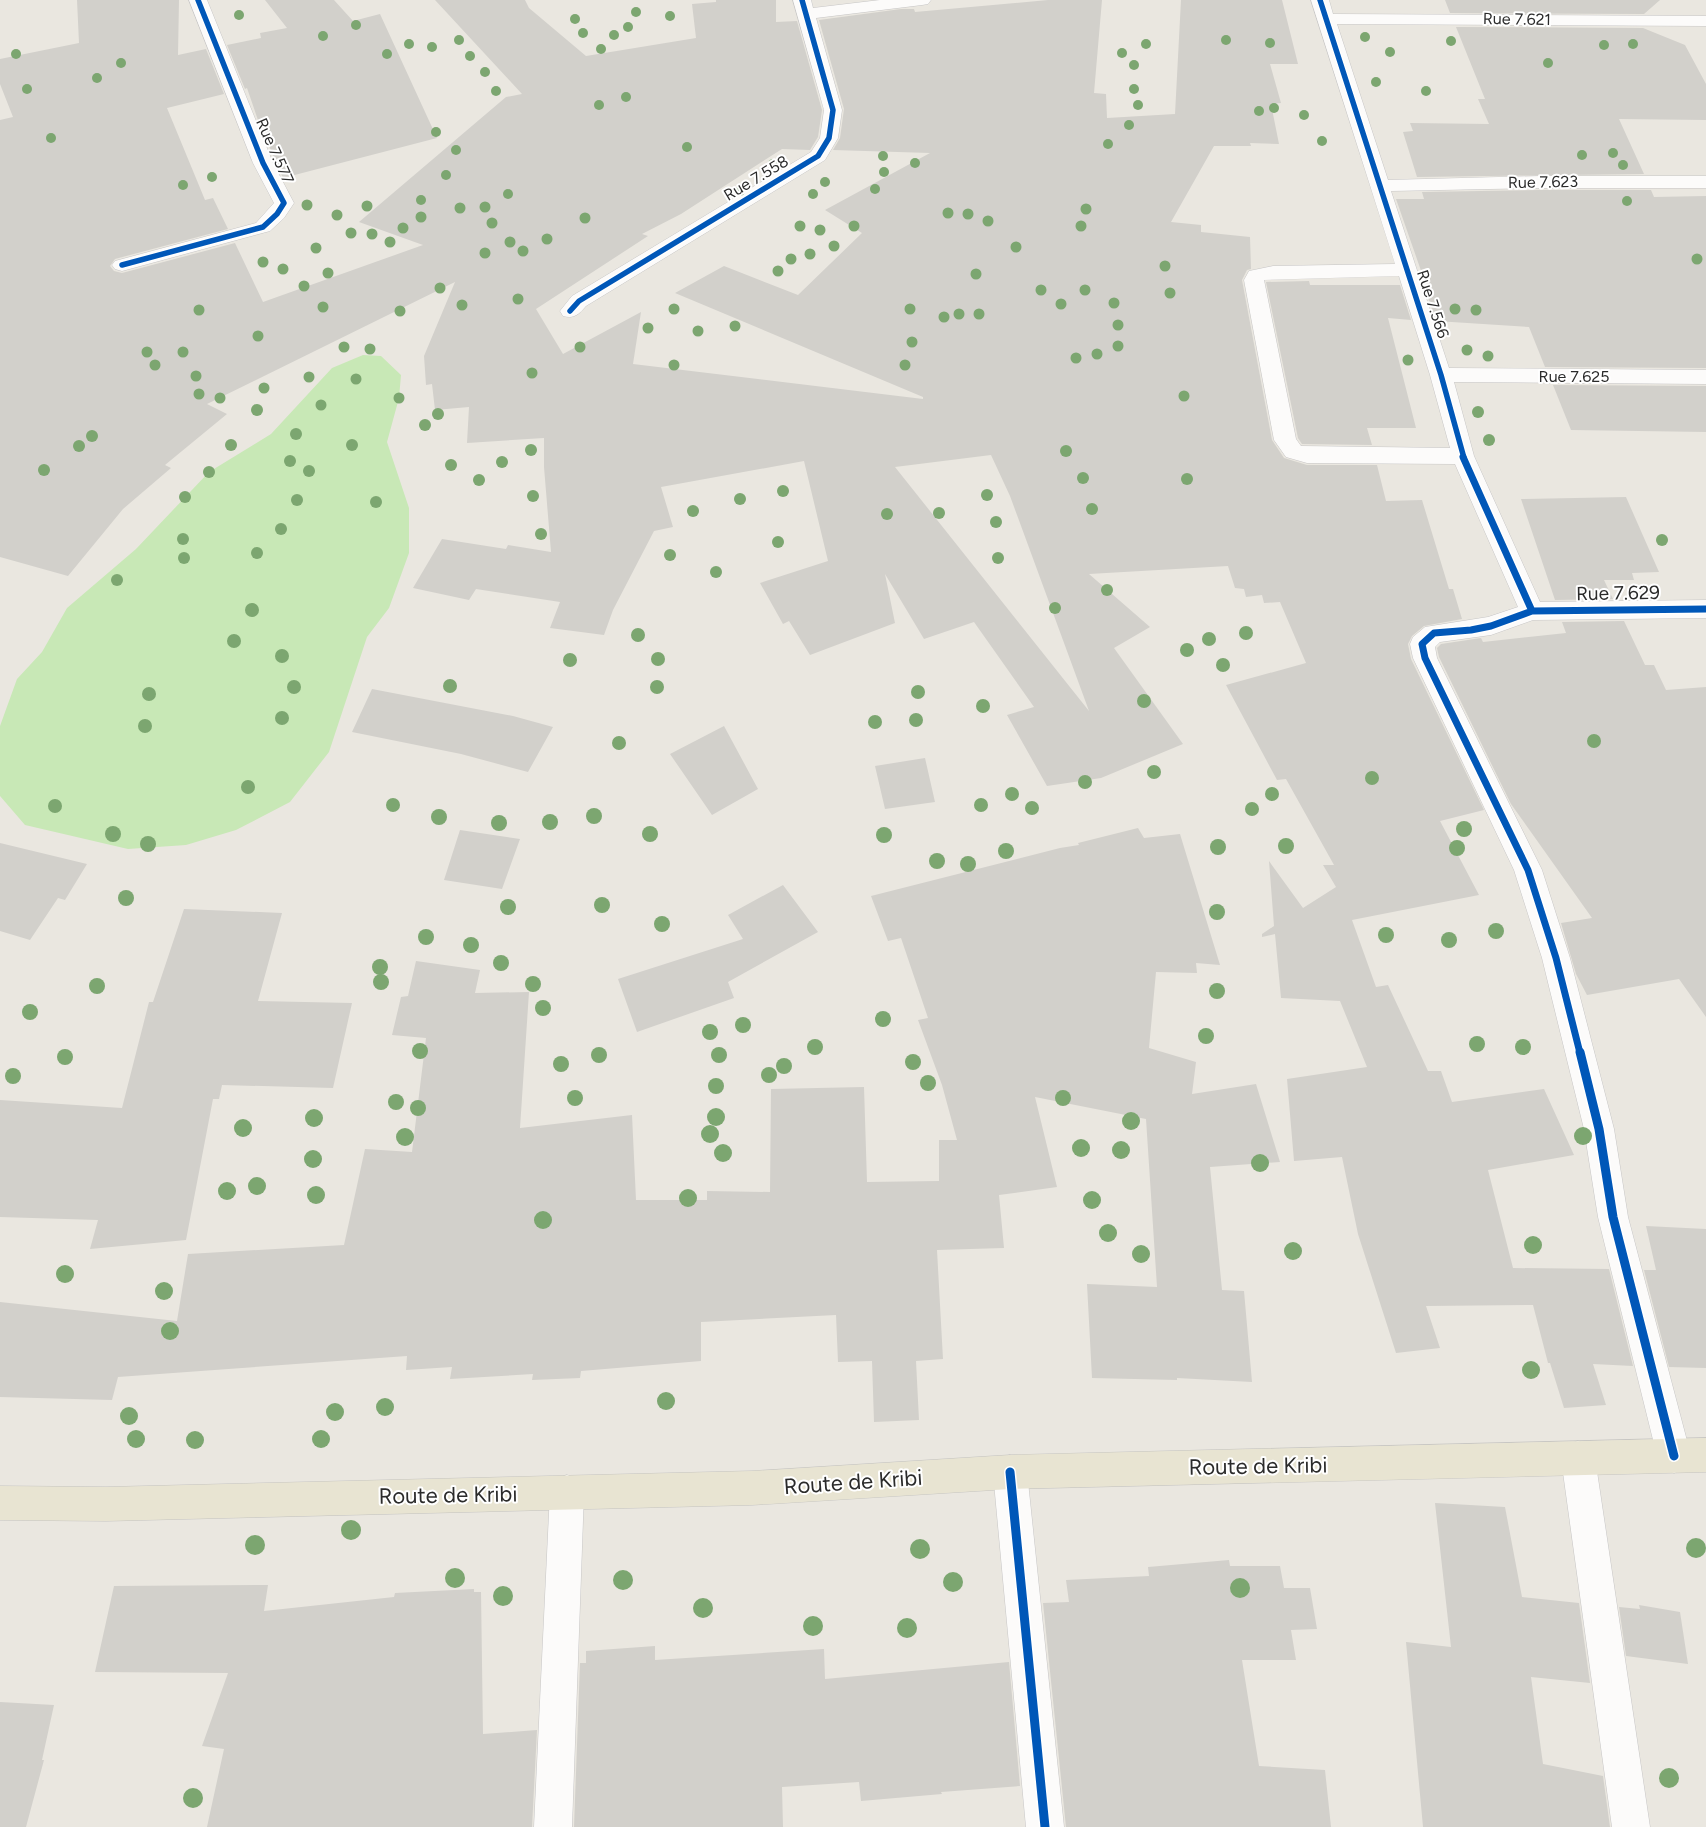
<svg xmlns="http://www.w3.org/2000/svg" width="1706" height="1827" font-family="Figtree,sans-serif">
	<rect width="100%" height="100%" fill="#eae7e0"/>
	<path fill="#c8e8b6" d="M 363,355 L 381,356 L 401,375 L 399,398 L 387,442 L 409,508 L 409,553 L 389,608 L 367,637 L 329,752 L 290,802 L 236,830 L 186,845 L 128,849 L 25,825 L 0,796 L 0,726 L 17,679 L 42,652 L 67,608 L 136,549 L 209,472 L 271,434 L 332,368 Z"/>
	<path fill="#d2d0cb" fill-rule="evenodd" d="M 77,0 L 179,0 L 178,55 L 206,49 L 224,94 L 167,108 L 205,200 L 213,198 L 228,229 L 115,259 L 110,266 L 114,271 L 122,273 L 235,243 L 263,302 L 423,245 L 359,222 L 506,97 L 522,94 L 435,0 L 525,0 L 529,8 L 586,56 L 696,38 L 692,4 L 716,2 L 716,0 L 776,0 L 776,22 L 797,21 L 822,110 L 818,137 L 810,150 L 782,149 L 681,214 L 642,234 L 648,236 L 536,309 L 563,354 L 641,312 L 633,364 L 923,399 L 923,397 L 675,293 L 724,266 L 798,295 L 862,233 L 825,210 L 930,153 L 833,150 L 840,138 L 844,109 L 819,20 L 901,9 L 914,9 L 915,12 L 1048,0 L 1102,0 L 1094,93 L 1106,94 L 1107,118 L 1175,114 L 1181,0 L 1282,0 L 1298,64 L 1270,64 L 1281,103 L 1271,104 L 1279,144 L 1250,143 L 1251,146 L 1214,146 L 1171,222 L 1201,225 L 1201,232 L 1250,237 L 1251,269 L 1247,270 L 1242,280 L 1272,440 L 1284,458 L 1307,465 L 1377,465 L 1386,501 L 1422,500 L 1449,589 L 1453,589 L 1462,619 L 1424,626 L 1412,636 L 1408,644 L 1411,659 L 1484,810 L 1440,821 L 1479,895 L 1352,920 L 1376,987 L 1388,985 L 1428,1071 L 1441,1071 L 1452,1102 L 1544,1089 L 1574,1155 L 1488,1170 L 1513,1268 L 1609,1269 L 1633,1366 L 1593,1364 L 1606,1405 L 1564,1408 L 1550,1363 L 1548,1363 L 1533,1305 L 1426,1306 L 1440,1348 L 1396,1353 L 1358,1234 L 1342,1157 L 1294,1161 L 1287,1079 L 1367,1067 L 1340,1001 L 1281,998 L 1275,934 L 1262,937 L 1262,934 L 1274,926 L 1269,861 L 1303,908 L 1336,887 L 1323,865 L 1334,865 L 1286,779 L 1277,780 L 1226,685 L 1306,663 L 1280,602 L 1264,603 L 1262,595 L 1246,597 L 1244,589 L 1235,588 L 1228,566 L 1089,574 L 1150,627 L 1114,648 L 1183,744 L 1101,778 L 1047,786 L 1007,715 L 1034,707 L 974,622 L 924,639 L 885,574 L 895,623 L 810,655 L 789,621 L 783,624 L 760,583 L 828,561 L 804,461 L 661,487 L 673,527 L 654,531 L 613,610 L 604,635 L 550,628 L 560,602 L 476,589 L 469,600 L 413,588 L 442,539 L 506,549 L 508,545 L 551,552 L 544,467 L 544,438 L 467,443 L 469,407 L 435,410 L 432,384 L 426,385 L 424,356 L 455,282 L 207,404 L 227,414 L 165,465 L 171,468 L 123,509 L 68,576 L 0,557 L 0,120 L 13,117 L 0,84 L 0,59 L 79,43 ZM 991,455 L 1010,496 L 1089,711 L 895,467 Z
		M 265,0 L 334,0 L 353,21 L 380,14 L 437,138 L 283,178 L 259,123 L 247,88 L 245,89 L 227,45 L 261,38 L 260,33 L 287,28 Z
		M 1445,0 L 1660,0 L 1644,14 L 1450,13 Z
		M 1456,27 L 1643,28 L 1685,45 L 1706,84 L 1706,120 L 1619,119 L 1644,174 L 1417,177 L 1403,132 L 1413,131 L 1410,123 L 1489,124 L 1478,99 L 1485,99 Z
		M 1540,190 L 1651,190 L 1654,197 L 1706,196 L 1706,368 L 1545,367 L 1529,327 L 1436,321 L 1424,285 L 1426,285 L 1396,199 L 1424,199 L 1422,192 Z
		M 1309,281 L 1310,285 L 1400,285 L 1411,320 L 1388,318 L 1416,428 L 1367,428 L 1372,445 L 1302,444 L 1298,438 L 1266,282 Z
		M 1553,385 L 1706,386 L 1706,432 L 1571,430 Z
		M 1626,497 L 1659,572 L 1632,573 L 1634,580 L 1604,580 L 1613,599 L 1555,600 L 1521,499 Z
		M 1624,621 L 1645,665 L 1654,665 L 1666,690 L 1706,687 L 1706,1017 L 1679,979 L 1587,995 L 1576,974 L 1561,923 L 1592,918 L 1511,804 L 1439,657 L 1437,648 L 1441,644 L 1481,638 L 1483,642 L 1566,633 L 1562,622 Z
		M 372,689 L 513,716 L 553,727 L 528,772 L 461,754 L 352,732 Z
		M 724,726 L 758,789 L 712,815 L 670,754 Z
		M 925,758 L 935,802 L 885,809 L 875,766 Z
		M 1138,828 L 1144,838 L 1180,834 L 1220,965 L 1196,963 L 1197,973 L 1156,972 L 1149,1048 L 1196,1062 L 1192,1094 L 1256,1084 L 1280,1162 L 1210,1167 L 1222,1290 L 1244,1291 L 1252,1382 L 1177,1378 L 1177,1380 L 1092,1378 L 1087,1284 L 1157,1287 L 1146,1119 L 1035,1097 L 1057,1187 L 999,1195 L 1004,1248 L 937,1250 L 943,1359 L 916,1361 L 919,1420 L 874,1422 L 872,1361 L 838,1362 L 836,1315 L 701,1322 L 701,1361 L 581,1371 L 580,1378 L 532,1380 L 533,1374 L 450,1379 L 452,1367 L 406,1370 L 407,1356 L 118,1377 L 112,1400 L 0,1397 L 0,1302 L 177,1321 L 188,1254 L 344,1245 L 365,1149 L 412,1152 L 426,1038 L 392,1035 L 401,997 L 408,996 L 416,961 L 480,970 L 475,993 L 529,992 L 520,1128 L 632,1115 L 636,1200 L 707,1200 L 707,1191 L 770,1192 L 771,1089 L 864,1087 L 867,1182 L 939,1181 L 939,1140 L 957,1140 L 942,1085 L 918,1020 L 928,1018 L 901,938 L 888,941 L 871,896 L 1060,848 L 1079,845 L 1078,843 Z
		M 460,830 L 520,839 L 502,889 L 444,880 Z
		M 0,843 L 87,864 L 65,900 L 58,898 L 30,940 L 0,931 Z
		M 783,885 L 818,932 L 728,982 L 734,998 L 637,1032 L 618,979 L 743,939 L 728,915 Z
		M 184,909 L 282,913 L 258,1001 L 352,1003 L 333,1088 L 222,1085 L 219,1099 L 213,1099 L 186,1240 L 90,1249 L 98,1220 L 0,1217 L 0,1100 L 122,1108 L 149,1002 L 153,1002 Z
		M 1646,1226 L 1706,1229 L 1706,1368 L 1669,1367 L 1644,1270 L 1656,1270 Z
		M 1435,1503 L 1505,1507 L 1522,1597 L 1579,1603 L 1590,1683 L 1531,1677 L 1543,1764 L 1603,1776 L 1610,1827 L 1423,1827 L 1406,1642 L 1451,1647 Z
		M 1229,1560 L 1230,1566 L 1280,1566 L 1284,1588 L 1310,1588 L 1317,1629 L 1291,1630 L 1296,1660 L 1242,1660 L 1259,1766 L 1325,1770 L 1331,1827 L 1066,1827 L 1043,1603 L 1069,1602 L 1066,1580 L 1149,1576 L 1148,1567 Z
		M 268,1585 L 264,1611 L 394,1597 L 395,1593 L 474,1589 L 474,1592 L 481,1592 L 483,1734 L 537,1730 L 532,1827 L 207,1827 L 224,1749 L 202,1746 L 228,1673 L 95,1672 L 114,1586 Z
		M 1639,1605 L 1680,1612 L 1688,1664 L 1626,1656 L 1619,1607 L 1640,1609 Z
		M 655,1646 L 655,1660 L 824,1649 L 825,1679 L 1009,1662 L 1020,1786 L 941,1792 L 942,1794 L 861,1801 L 859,1782 L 782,1787 L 783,1827 L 574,1827 L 580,1663 L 586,1663 L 586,1651 Z
		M 0,1702 L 54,1705 L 42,1760 L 44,1760 L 26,1827 L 0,1827 Z"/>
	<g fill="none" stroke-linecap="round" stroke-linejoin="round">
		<defs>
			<path id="street" d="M 189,0 L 207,0 L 273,163 L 294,203 L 284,218 L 270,231 L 122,271 L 115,269 L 112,265 L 115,261 L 256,223 L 274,203 L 253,163 Z
				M 793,0 L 811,0 L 813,8 L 880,0 L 931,0 L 928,4 L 922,5 L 816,18 L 842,110 L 838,138 L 825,160 L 586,306 C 579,314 575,319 563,316 L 560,311 L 572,296 L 811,152 L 820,138 L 824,110 Z
				M 1311,0 L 1329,0 L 1333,14 L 1706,16 L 1706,26 L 1337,24 L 1388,180 L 1540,176 L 1706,176 L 1706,188 L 1540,188 L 1391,191 L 1449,368 L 1706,370 L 1706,384 L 1454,382 L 1474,456 L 1540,602 L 1706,600 L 1706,618 L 1533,620 L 1491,635 L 1440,642 L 1435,647 L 1437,658 L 1542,870 L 1570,958 L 1614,1129 L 1628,1217 L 1691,1456 L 1686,1468 L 1674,1473 L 1662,1468 L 1657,1456 L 1598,1217 L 1584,1129 L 1542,958 L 1514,870 L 1413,658 L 1410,644 L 1413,637 L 1425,627 L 1488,617 L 1518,607 L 1455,464 L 1307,463 L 1286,457 L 1274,440 L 1244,280 L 1249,271 L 1273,266 L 1395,264 ZM 1399,276 L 1430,375 L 1450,448 L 1301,446 L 1296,439 L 1264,280 Z
				M 1578,1441 L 1590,1446 L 1595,1458 L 1650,1827 L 1612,1827 L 1561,1458 L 1566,1446 Z
				M 1010,1455 L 1022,1460 L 1027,1472 L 1064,1827 L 1026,1827 L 993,1472 L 998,1460 Z
				M 567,1475 L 579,1480 L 584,1492 L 572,1827 L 534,1827 L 550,1492 L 555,1480 Z"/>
			<path id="primary" d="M 1706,1438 L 1706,1472 L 1010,1489 L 752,1505 L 106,1521 L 0,1520 L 0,1486 L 106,1487 L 752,1471 L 1010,1455 Z"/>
		</defs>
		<use href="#street" stroke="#c7c6c6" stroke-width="1"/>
		<use href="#primary" stroke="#c5c4c1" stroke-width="1"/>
		<use href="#street" fill="#fcfbfa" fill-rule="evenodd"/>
		<use href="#primary" fill="#e8e4d2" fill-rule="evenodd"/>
		<defs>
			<path id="cycleway-far2" d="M 1320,0 L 1441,375 L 1464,458
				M 122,265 L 263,227 L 277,214 L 284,203 L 263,163 L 198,0
				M 570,311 L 579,301 L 818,156 L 829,138 L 833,110 L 802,0"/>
			<path id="cycleway-far1" d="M 1463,457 L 1532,611
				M 1580,1053 L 1556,958 L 1528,870 L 1425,658 L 1422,644 L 1434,633 L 1471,630 L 1491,626 L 1532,611 L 1706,609"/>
			<path id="cycleway" d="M 1580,1052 L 1599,1129 L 1613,1217 L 1674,1456
				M 1010,1472 L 1045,1827"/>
		</defs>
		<use href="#cycleway-far2" stroke="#fff" stroke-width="8"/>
		<use href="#cycleway-far1" stroke="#fff" stroke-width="10"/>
		<use href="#cycleway" stroke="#fff" stroke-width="12"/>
		<use href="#cycleway-far2" stroke="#0057b8" stroke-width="5.5"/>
		<use href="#cycleway-far1" stroke="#0057b8" stroke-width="7"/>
		<use href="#cycleway" stroke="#0057b8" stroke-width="9"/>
	</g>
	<g fill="#7ca670">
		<circle cx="636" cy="12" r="5"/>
		<circle cx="239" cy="15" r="5"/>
		<circle cx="670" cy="16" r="5"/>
		<circle cx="575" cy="19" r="5"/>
		<circle cx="356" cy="25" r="5"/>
		<circle cx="628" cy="27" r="5"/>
		<circle cx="583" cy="33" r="5"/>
		<circle cx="614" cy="35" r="5"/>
		<circle cx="323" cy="36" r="5"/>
		<circle cx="1365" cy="37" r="5"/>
		<circle cx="459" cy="40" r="5"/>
		<circle cx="1226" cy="40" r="5"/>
		<circle cx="1451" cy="41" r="5"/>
		<circle cx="1270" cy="43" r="5"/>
		<circle cx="409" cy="44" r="5"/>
		<circle cx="1146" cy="44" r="5"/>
		<circle cx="1633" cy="44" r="5"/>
		<circle cx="1604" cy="45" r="5"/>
		<circle cx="432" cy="47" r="5"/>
		<circle cx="601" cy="49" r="5"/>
		<circle cx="1390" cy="52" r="5"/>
		<circle cx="1122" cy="53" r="5"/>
		<circle cx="16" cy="54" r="5"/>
		<circle cx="387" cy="54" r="5"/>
		<circle cx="470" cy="56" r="5"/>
		<circle cx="121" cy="63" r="5"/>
		<circle cx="1548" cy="63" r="5"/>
		<circle cx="1134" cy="65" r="5"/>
		<circle cx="485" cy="72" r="5"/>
		<circle cx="97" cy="78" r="5"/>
		<circle cx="1376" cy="82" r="5"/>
		<circle cx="27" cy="89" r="5"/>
		<circle cx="1134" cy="89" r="5"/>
		<circle cx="496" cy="91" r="5"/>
		<circle cx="1426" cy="91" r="5"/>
		<circle cx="626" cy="97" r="5"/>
		<circle cx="599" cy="105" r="5"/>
		<circle cx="1138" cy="105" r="5"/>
		<circle cx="1274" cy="108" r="5"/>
		<circle cx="1259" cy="111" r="5"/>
		<circle cx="1304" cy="115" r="5"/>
		<circle cx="1129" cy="125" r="5"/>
		<circle cx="436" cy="132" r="5"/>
		<circle cx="51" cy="138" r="5"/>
		<circle cx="1322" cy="141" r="5"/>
		<circle cx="1108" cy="144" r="5"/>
		<circle cx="687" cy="147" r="5"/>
		<circle cx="456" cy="150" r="5"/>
		<circle cx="1613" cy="153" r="5"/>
		<circle cx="1582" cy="155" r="5"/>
		<circle cx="883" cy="156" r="5"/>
		<circle cx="915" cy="163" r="5"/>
		<circle cx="773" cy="164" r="5"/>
		<circle cx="1623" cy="165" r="5"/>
		<circle cx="884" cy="172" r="5"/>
		<circle cx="446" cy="175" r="5"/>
		<circle cx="212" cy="177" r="5"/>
		<circle cx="825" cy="182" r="5"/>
		<circle cx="183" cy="185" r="5"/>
		<circle cx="875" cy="189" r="5"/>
		<circle cx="740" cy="191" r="5"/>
		<circle cx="508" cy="194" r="5"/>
		<circle cx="813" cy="194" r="5"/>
		<circle cx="421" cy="200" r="5"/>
		<circle cx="1627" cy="201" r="5"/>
		<circle cx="307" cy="205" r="5.5"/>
		<circle cx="367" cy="206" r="5.5"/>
		<circle cx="485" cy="207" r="5.5"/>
		<circle cx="460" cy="208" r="5.5"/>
		<circle cx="1086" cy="209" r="5.5"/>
		<circle cx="948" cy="213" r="5.5"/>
		<circle cx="968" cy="214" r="5.5"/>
		<circle cx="337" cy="215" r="5.5"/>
		<circle cx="421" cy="217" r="5.5"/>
		<circle cx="585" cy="218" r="5.5"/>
		<circle cx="988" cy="221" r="5.5"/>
		<circle cx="492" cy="223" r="5.5"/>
		<circle cx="800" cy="226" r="5.5"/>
		<circle cx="854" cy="226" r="5.5"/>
		<circle cx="1081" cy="226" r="5.5"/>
		<circle cx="403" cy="228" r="5.5"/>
		<circle cx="820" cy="230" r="5.5"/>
		<circle cx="351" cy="233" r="5.5"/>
		<circle cx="372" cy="234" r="5.5"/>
		<circle cx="547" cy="239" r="5.5"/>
		<circle cx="390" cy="242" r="5.5"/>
		<circle cx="510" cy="242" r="5.5"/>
		<circle cx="834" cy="246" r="5.5"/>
		<circle cx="1016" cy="247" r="5.5"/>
		<circle cx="316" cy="248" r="5.5"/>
		<circle cx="523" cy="251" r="5.5"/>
		<circle cx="485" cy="253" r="5.5"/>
		<circle cx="810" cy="254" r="5.5"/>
		<circle cx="791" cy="259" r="5.5"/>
		<circle cx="1697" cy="259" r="5.5"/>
		<circle cx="263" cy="262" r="5.5"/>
		<circle cx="1165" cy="266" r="5.5"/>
		<circle cx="283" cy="269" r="5.5"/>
		<circle cx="778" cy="271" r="5.5"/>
		<circle cx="328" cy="273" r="5.5"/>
		<circle cx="976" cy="274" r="5.5"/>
		<circle cx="304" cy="286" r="5.5"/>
		<circle cx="440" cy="288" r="5.5"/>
		<circle cx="1041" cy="290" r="5.5"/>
		<circle cx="1085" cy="290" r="5.5"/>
		<circle cx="1170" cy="293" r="5.5"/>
		<circle cx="518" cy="299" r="5.5"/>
		<circle cx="1114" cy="303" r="5.5"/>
		<circle cx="1061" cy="304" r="5.5"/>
		<circle cx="462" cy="305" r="5.5"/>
		<circle cx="323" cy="307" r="5.5"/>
		<circle cx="674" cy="309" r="5.5"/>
		<circle cx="910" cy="309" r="5.5"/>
		<circle cx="1455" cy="309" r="5.5"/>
		<circle cx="199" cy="310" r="5.5"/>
		<circle cx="1476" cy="310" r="5.5"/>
		<circle cx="400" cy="311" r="5.5"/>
		<circle cx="959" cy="314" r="5.5"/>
		<circle cx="979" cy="314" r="5.5"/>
		<circle cx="944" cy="317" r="5.5"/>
		<circle cx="1118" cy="325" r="5.5"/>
		<circle cx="735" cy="326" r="5.5"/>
		<circle cx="648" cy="328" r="5.5"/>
		<circle cx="698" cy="331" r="5.5"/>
		<circle cx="258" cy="336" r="5.5"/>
		<circle cx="912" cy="342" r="5.5"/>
		<circle cx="1118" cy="346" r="5.5"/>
		<circle cx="344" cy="347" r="5.5"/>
		<circle cx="580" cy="347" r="5.5"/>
		<circle cx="370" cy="349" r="5.5"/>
		<circle cx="1467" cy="350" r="5.5"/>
		<circle cx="147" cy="352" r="5.5"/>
		<circle cx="183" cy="352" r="5.5"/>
		<circle cx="1097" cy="354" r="5.5"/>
		<circle cx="1488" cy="356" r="5.5"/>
		<circle cx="1076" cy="358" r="5.5"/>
		<circle cx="1408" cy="360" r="5.5"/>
		<circle cx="155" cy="365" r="5.5"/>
		<circle cx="674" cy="365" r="5.5"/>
		<circle cx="905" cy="365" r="5.5"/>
		<circle cx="532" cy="373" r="5.5"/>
		<circle cx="196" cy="376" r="5.5"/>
		<circle cx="309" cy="377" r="5.5"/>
		<circle cx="356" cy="379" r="5.5"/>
		<circle cx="264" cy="388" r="5.5"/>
		<circle cx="199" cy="394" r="5.5"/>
		<circle cx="1184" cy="396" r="5.5"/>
		<circle cx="220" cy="398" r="5.5"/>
		<circle cx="399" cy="398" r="5.5"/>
		<circle cx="321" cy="405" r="5.5"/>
		<circle cx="257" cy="410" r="6"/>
		<circle cx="1478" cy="412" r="6"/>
		<circle cx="438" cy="414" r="6"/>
		<circle cx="425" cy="425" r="6"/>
		<circle cx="296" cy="434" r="6"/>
		<circle cx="92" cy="436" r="6"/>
		<circle cx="1489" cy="440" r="6"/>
		<circle cx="231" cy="445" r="6"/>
		<circle cx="352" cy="445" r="6"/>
		<circle cx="79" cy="446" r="6"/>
		<circle cx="531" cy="450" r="6"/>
		<circle cx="1066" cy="451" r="6"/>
		<circle cx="290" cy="461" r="6"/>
		<circle cx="502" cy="462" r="6"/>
		<circle cx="451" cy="465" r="6"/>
		<circle cx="44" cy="470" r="6"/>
		<circle cx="309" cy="471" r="6"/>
		<circle cx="209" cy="472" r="6"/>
		<circle cx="1083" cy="478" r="6"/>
		<circle cx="1187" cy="479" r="6"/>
		<circle cx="479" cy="480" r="6"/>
		<circle cx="783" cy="491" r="6"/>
		<circle cx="987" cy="495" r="6"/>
		<circle cx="533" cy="496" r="6"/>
		<circle cx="185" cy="497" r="6"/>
		<circle cx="740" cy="499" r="6"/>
		<circle cx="297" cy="500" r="6"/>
		<circle cx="376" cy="502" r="6"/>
		<circle cx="1092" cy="509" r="6"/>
		<circle cx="693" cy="511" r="6"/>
		<circle cx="939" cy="513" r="6"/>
		<circle cx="887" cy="514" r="6"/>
		<circle cx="996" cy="522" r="6"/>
		<circle cx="281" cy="529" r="6"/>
		<circle cx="541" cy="534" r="6"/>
		<circle cx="183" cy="539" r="6"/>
		<circle cx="1662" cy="540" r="6"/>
		<circle cx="778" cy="542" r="6"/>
		<circle cx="257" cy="553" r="6"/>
		<circle cx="670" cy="555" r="6"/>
		<circle cx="184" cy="558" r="6"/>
		<circle cx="998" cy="558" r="6"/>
		<circle cx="716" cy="572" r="6"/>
		<circle cx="117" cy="580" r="6"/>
		<circle cx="1107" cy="590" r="6"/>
		<circle cx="1055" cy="608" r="6"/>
		<circle cx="252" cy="610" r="7"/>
		<circle cx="1246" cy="633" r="7"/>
		<circle cx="638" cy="635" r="7"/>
		<circle cx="1209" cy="639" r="7"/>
		<circle cx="234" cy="641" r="7"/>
		<circle cx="1187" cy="650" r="7"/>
		<circle cx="282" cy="656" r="7"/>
		<circle cx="658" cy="659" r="7"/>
		<circle cx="570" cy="660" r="7"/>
		<circle cx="1223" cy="665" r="7"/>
		<circle cx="450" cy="686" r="7"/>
		<circle cx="294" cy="687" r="7"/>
		<circle cx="657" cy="687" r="7"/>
		<circle cx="918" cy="692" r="7"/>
		<circle cx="149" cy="694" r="7"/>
		<circle cx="1144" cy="701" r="7"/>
		<circle cx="983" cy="706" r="7"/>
		<circle cx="282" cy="718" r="7"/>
		<circle cx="916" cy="720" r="7"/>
		<circle cx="875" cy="722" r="7"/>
		<circle cx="145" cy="726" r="7"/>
		<circle cx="1594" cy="741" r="7"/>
		<circle cx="619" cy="743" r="7"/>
		<circle cx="1154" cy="772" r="7"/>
		<circle cx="1372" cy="778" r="7"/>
		<circle cx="1085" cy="782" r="7"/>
		<circle cx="248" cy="787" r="7"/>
		<circle cx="1012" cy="794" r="7"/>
		<circle cx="1272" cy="794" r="7"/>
		<circle cx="393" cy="805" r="7"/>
		<circle cx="981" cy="805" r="7"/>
		<circle cx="55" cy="806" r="7"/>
		<circle cx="1032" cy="808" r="7"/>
		<circle cx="1252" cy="809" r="7"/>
		<circle cx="594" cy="816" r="8"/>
		<circle cx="439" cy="817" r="8"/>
		<circle cx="550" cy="822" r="8"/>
		<circle cx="499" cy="823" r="8"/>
		<circle cx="1464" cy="829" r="8"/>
		<circle cx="113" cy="834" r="8"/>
		<circle cx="650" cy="834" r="8"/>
		<circle cx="884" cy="835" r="8"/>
		<circle cx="148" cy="844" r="8"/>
		<circle cx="1286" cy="846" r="8"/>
		<circle cx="1218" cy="847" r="8"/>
		<circle cx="1457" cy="848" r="8"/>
		<circle cx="1006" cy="851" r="8"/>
		<circle cx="937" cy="861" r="8"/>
		<circle cx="968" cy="864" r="8"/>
		<circle cx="126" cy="898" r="8"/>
		<circle cx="602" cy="905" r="8"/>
		<circle cx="508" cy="907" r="8"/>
		<circle cx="1217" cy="912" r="8"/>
		<circle cx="662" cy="924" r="8"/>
		<circle cx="1496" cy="931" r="8"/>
		<circle cx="1386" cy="935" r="8"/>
		<circle cx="426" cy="937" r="8"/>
		<circle cx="1449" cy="940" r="8"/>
		<circle cx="471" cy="945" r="8"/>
		<circle cx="501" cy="963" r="8"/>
		<circle cx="380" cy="967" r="8"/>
		<circle cx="381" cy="982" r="8"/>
		<circle cx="533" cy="984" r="8"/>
		<circle cx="97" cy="986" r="8"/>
		<circle cx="1217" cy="991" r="8"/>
		<circle cx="543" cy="1008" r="8"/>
		<circle cx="30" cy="1012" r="8"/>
		<circle cx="883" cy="1019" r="8"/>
		<circle cx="743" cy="1025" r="8"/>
		<circle cx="710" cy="1032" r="8"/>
		<circle cx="1206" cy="1036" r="8"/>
		<circle cx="1477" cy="1044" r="8"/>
		<circle cx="815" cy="1047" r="8"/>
		<circle cx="1523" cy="1047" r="8"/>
		<circle cx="420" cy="1051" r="8"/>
		<circle cx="599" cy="1055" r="8"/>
		<circle cx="719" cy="1055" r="8"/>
		<circle cx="65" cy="1057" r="8"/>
		<circle cx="913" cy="1062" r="8"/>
		<circle cx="561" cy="1064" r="8"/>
		<circle cx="784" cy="1066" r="8"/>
		<circle cx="769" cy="1075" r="8"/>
		<circle cx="13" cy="1076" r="8"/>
		<circle cx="928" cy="1083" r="8"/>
		<circle cx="716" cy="1086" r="8"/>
		<circle cx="575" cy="1098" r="8"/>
		<circle cx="1063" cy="1098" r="8"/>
		<circle cx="396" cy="1102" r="8"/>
		<circle cx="418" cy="1108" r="8"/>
		<circle cx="716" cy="1117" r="9"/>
		<circle cx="314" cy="1118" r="9"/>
		<circle cx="1131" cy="1121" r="9"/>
		<circle cx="243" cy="1128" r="9"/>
		<circle cx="710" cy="1134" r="9"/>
		<circle cx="1583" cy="1136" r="9"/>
		<circle cx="405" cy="1137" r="9"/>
		<circle cx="1081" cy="1148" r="9"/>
		<circle cx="1121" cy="1150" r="9"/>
		<circle cx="723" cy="1153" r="9"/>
		<circle cx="313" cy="1159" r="9"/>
		<circle cx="1260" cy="1163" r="9"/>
		<circle cx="257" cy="1186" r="9"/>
		<circle cx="227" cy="1191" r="9"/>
		<circle cx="316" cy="1195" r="9"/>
		<circle cx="688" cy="1198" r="9"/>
		<circle cx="1092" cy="1200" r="9"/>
		<circle cx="543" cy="1220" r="9"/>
		<circle cx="1108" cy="1233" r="9"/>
		<circle cx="1533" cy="1245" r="9"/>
		<circle cx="1293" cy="1251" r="9"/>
		<circle cx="1141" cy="1254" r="9"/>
		<circle cx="65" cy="1274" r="9"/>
		<circle cx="164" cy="1291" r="9"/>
		<circle cx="170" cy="1331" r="9"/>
		<circle cx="1531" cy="1370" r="9"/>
		<circle cx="666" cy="1401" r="9"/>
		<circle cx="385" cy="1407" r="9"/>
		<circle cx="335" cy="1412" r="9"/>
		<circle cx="129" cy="1416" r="9"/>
		<circle cx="136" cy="1439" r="9"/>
		<circle cx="321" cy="1439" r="9"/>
		<circle cx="195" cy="1440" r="9"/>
		<circle cx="351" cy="1530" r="10"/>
		<circle cx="255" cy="1545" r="10"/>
		<circle cx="1696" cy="1548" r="10"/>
		<circle cx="920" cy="1549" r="10"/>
		<circle cx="455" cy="1578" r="10"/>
		<circle cx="623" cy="1580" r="10"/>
		<circle cx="953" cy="1582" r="10"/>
		<circle cx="1240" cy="1588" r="10"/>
		<circle cx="503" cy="1596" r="10"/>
		<circle cx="703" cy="1608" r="10"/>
		<circle cx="813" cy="1626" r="10"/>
		<circle cx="907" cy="1628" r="10"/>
		<circle cx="1669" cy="1778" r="10"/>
		<circle cx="193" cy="1798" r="10"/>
	</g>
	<g text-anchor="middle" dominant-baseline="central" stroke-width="4" stroke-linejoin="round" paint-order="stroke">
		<g font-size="16" fill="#2b2b2b" stroke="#fff">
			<text transform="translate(1517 19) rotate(1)">Rue 7.621</text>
			<text transform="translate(275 151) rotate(66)">Rue 7.577</text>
			<text transform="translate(756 178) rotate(-31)">Rue 7.558</text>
			<text transform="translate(1543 182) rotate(-1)">Rue 7.623</text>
			<text transform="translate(1433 304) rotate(72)">Rue 7.566</text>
			<text x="1574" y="376">Rue 7.625</text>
		</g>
		<g font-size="19" fill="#2b2b2b" stroke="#fff">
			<text transform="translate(1618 593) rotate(-1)">Rue 7.629</text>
		</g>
		<g font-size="22" fill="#2b2b2b" stroke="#fff">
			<text transform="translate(1258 1466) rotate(-1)">Route de Kribi</text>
			<text transform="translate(853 1482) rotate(-4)">Route de Kribi</text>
			<text transform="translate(448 1495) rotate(-1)">Route de Kribi</text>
		</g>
	</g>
</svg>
